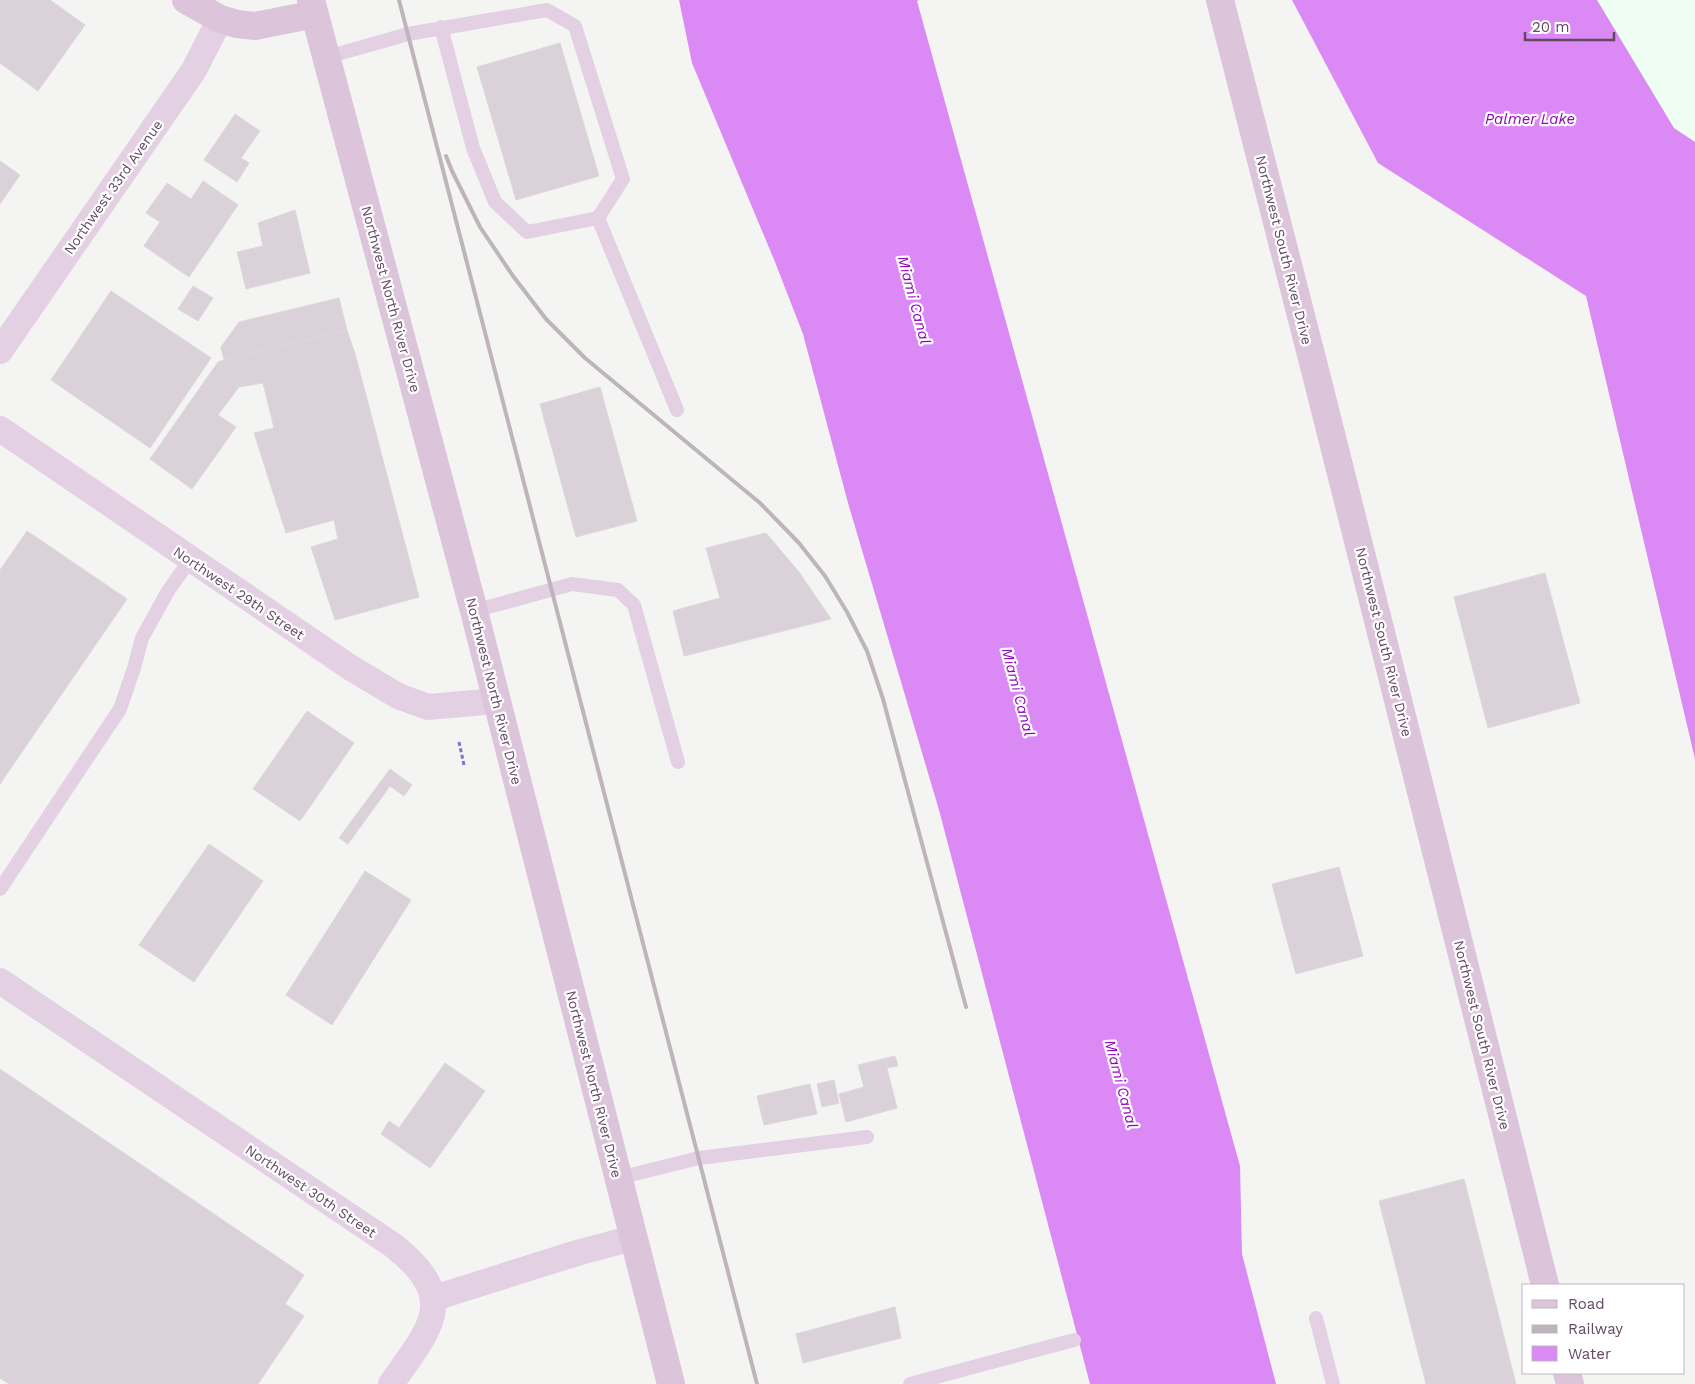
<svg xmlns="http://www.w3.org/2000/svg" width="1695" height="1384" font-family="'Work Sans',sans-serif">
	<rect width="100%" height="100%" fill="#f4f5f3"/>
	<path fill="#eefef2" d="M 1597,0 L 1695,0 L 1695,142 L 1674,128 Z"/>
	<path fill="#db89f5" d="M 679,0 L 919,0 L 917,1 L 1240,1166 L 1242,1254 L 1276,1384 L 1090,1384 L 939,810 L 848,503 L 803,334 L 775,262 L 692,63 Z
		M 1292,0 L 1597,0 L 1674,128 L 1695,142 L 1695,759 L 1586,296 L 1378,163 Z"/>
	<path fill="#dbd1d9" stroke="#ded6dc" d="M 0,0 L 50,0 L 85,25 L 38,91 L 0,63 Z
		M 560,43 L 599,176 L 516,200 L 477,67 Z
		M 235,114 L 260,131 L 241,158 L 249,163 L 237,182 L 204,160 Z
		M 0,161 L 20,175 L 0,204 Z
		M 203,181 L 238,205 L 189,277 L 144,246 L 160,222 L 146,213 L 167,183 L 191,199 Z
		M 295,210 L 310,273 L 246,289 L 237,252 L 263,246 L 258,223 Z
		M 193,286 L 213,298 L 198,321 L 178,309 Z
		M 111,291 L 211,358 L 150,448 L 51,380 Z
		M 339,298 L 347,330 L 224,360 L 221,347 L 239,322 Z
		M 347,330 L 356,357 L 419,597 L 335,620 L 311,547 L 338,539 L 334,520 L 286,533 L 254,433 L 274,428 L 263,383 L 239,387 L 224,360 Z
		M 224,360 L 239,387 L 218,415 L 236,427 L 192,489 L 150,459 L 218,362 Z
		M 600,387 L 637,521 L 576,537 L 540,404 Z
		M 27,531 L 127,599 L 0,784 L 0,570 Z
		M 766,533 L 799,572 L 831,619 L 684,656 L 673,611 L 720,598 L 706,548 Z
		M 1545,573 L 1580,703 L 1488,728 L 1454,597 Z
		M 307,711 L 354,743 L 300,821 L 253,789 Z
		M 390,769 L 412,785 L 404,796 L 390,786 L 348,844 L 339,838 Z
		M 209,844 L 263,881 L 194,982 L 139,945 Z
		M 1339,867 L 1363,956 L 1296,974 L 1272,884 Z
		M 365,871 L 411,900 L 332,1025 L 286,995 Z
		M 895,1056 L 898,1066 L 887,1068 L 897,1108 L 846,1122 L 839,1094 L 864,1087 L 858,1065 Z
		M 445,1063 L 485,1091 L 430,1168 L 381,1134 L 389,1121 L 399,1128 Z
		M 0,1069 L 304,1275 L 285,1304 L 304,1316 L 258,1384 L 9,1384 L 0,1378 Z
		M 834,1080 L 839,1103 L 822,1107 L 817,1084 Z
		M 810,1084 L 817,1114 L 764,1125 L 757,1096 Z
		M 1464,1179 L 1516,1384 L 1426,1384 L 1379,1201 Z
		M 895,1307 L 901,1338 L 803,1363 L 796,1334 Z"/>
	<g fill="none" stroke-linecap="round" stroke-linejoin="round">
		<path stroke="#7973d6" stroke-width="3" stroke-dasharray="4 2.5" stroke-linecap="butt" d="M 459,742 L 464,765"/>
		<path stroke="#e3d1e3" stroke-width="14" d="M 441,27 L 473,148 L 495,202 L 527,232 L 598,218
			M 327,57 L 408,34 L 547,10 L 575,26 L 623,179 L 598,218 L 677,410
			M 474,611 L 572,584 L 618,590 L 634,605 L 678,762
			M 0,889 L 120,709 L 134,668 L 142,638 L 168,591 L 190,560
			M 618,1178 L 699,1158 L 867,1137
			M 1316,1318 L 1333,1384
			M 910,1384 L 1074,1340"/>
		<path stroke="#e3d1e3" stroke-width="26" d="M 0,351 L 194,70 L 220,19
			M 0,429 L 351,668 L 398,696 L 428,707 L 496,701
			M 0,981 L 394,1246 C 460,1299 431,1327 391,1384
			M 434,1298 L 577,1253 L 633,1238"/>
		<path stroke="#dcc4db" stroke-width="28" d="M 186,0 L 220,19 L 237,24 L 255,26 L 315,14
			M 311,0 L 474,611 L 671,1384
			M 1220,0 L 1316,374 L 1545,1285
			M 1567,1373 L 1570,1384"/>
		<path stroke="#bdb4bc" stroke-width="4" d="M 399,0 L 757,1384
			M 446,156 L 452,171 L 480,227 L 513,276 L 546,319 L 585,358 L 760,503 L 799,543 L 825,576 L 847,612 L 867,651 L 883,699 L 966,1007"/>
	</g>
	<g text-anchor="middle" dominant-baseline="central" stroke-width="4.5" stroke-linejoin="round" paint-order="stroke">
		<g font-size="14" fill="#624862" stroke="#fff">
			<text transform="translate(113 187) rotate(-55)">Northwest 33rd Avenue</text>
			<text transform="translate(1284 250) rotate(76)">Northwest South River Drive</text>
			<text transform="translate(391 299) rotate(75)">Northwest North River Drive</text>
			<text transform="translate(239 593) rotate(34)">Northwest 29th Street</text>
			<text transform="translate(1384 642) rotate(76)">Northwest South River Drive</text>
			<text transform="translate(494 691) rotate(76)">Northwest North River Drive</text>
			<text transform="translate(1482 1035) rotate(76)">Northwest South River Drive</text>
			<text transform="translate(594 1084) rotate(76)">Northwest North River Drive</text>
			<text transform="translate(311 1191) rotate(34)">Northwest 30th Street</text>
		</g>
		<g font-size="15" font-style="italic" fill="#9000be" stroke="#fff">
			<text x="1530" y="119">Palmer Lake</text>
			<text transform="translate(914 300) rotate(75)">Miami Canal</text>
			<text transform="translate(1018 692) rotate(75)">Miami Canal</text>
			<text transform="translate(1121 1084) rotate(75)">Miami Canal</text>
		</g>
	</g>
	<rect x="1522" y="1284" width="162" height="90" fill="#ffffff" stroke="#c0b6c0"/>
	<rect x="1532" y="1300" width="25" height="8" fill="#dcc4db" stroke="#c0b6c0"/>
	<text x="1568" y="1309" font-size="15" fill="#624862">Road</text>
	<rect x="1532" y="1325" width="25" height="8" fill="#bdb4bc" stroke="#c0b6c0"/>
	<text x="1568" y="1334" font-size="15" fill="#624862">Railway</text>
	<rect x="1532" y="1346" width="25" height="15" fill="#db89f5" stroke="#c0b6c0"/>
	<text x="1568" y="1359" font-size="15" fill="#624862">Water</text>
	<path d="M1525 32v8h89v-8" fill="none" stroke="#624862" stroke-width="2.5"/>
	<text x="1532" y="32" font-size="15" fill="#624862" stroke="#ffffff" stroke-width="4" paint-order="stroke">20 m</text>
</svg>
